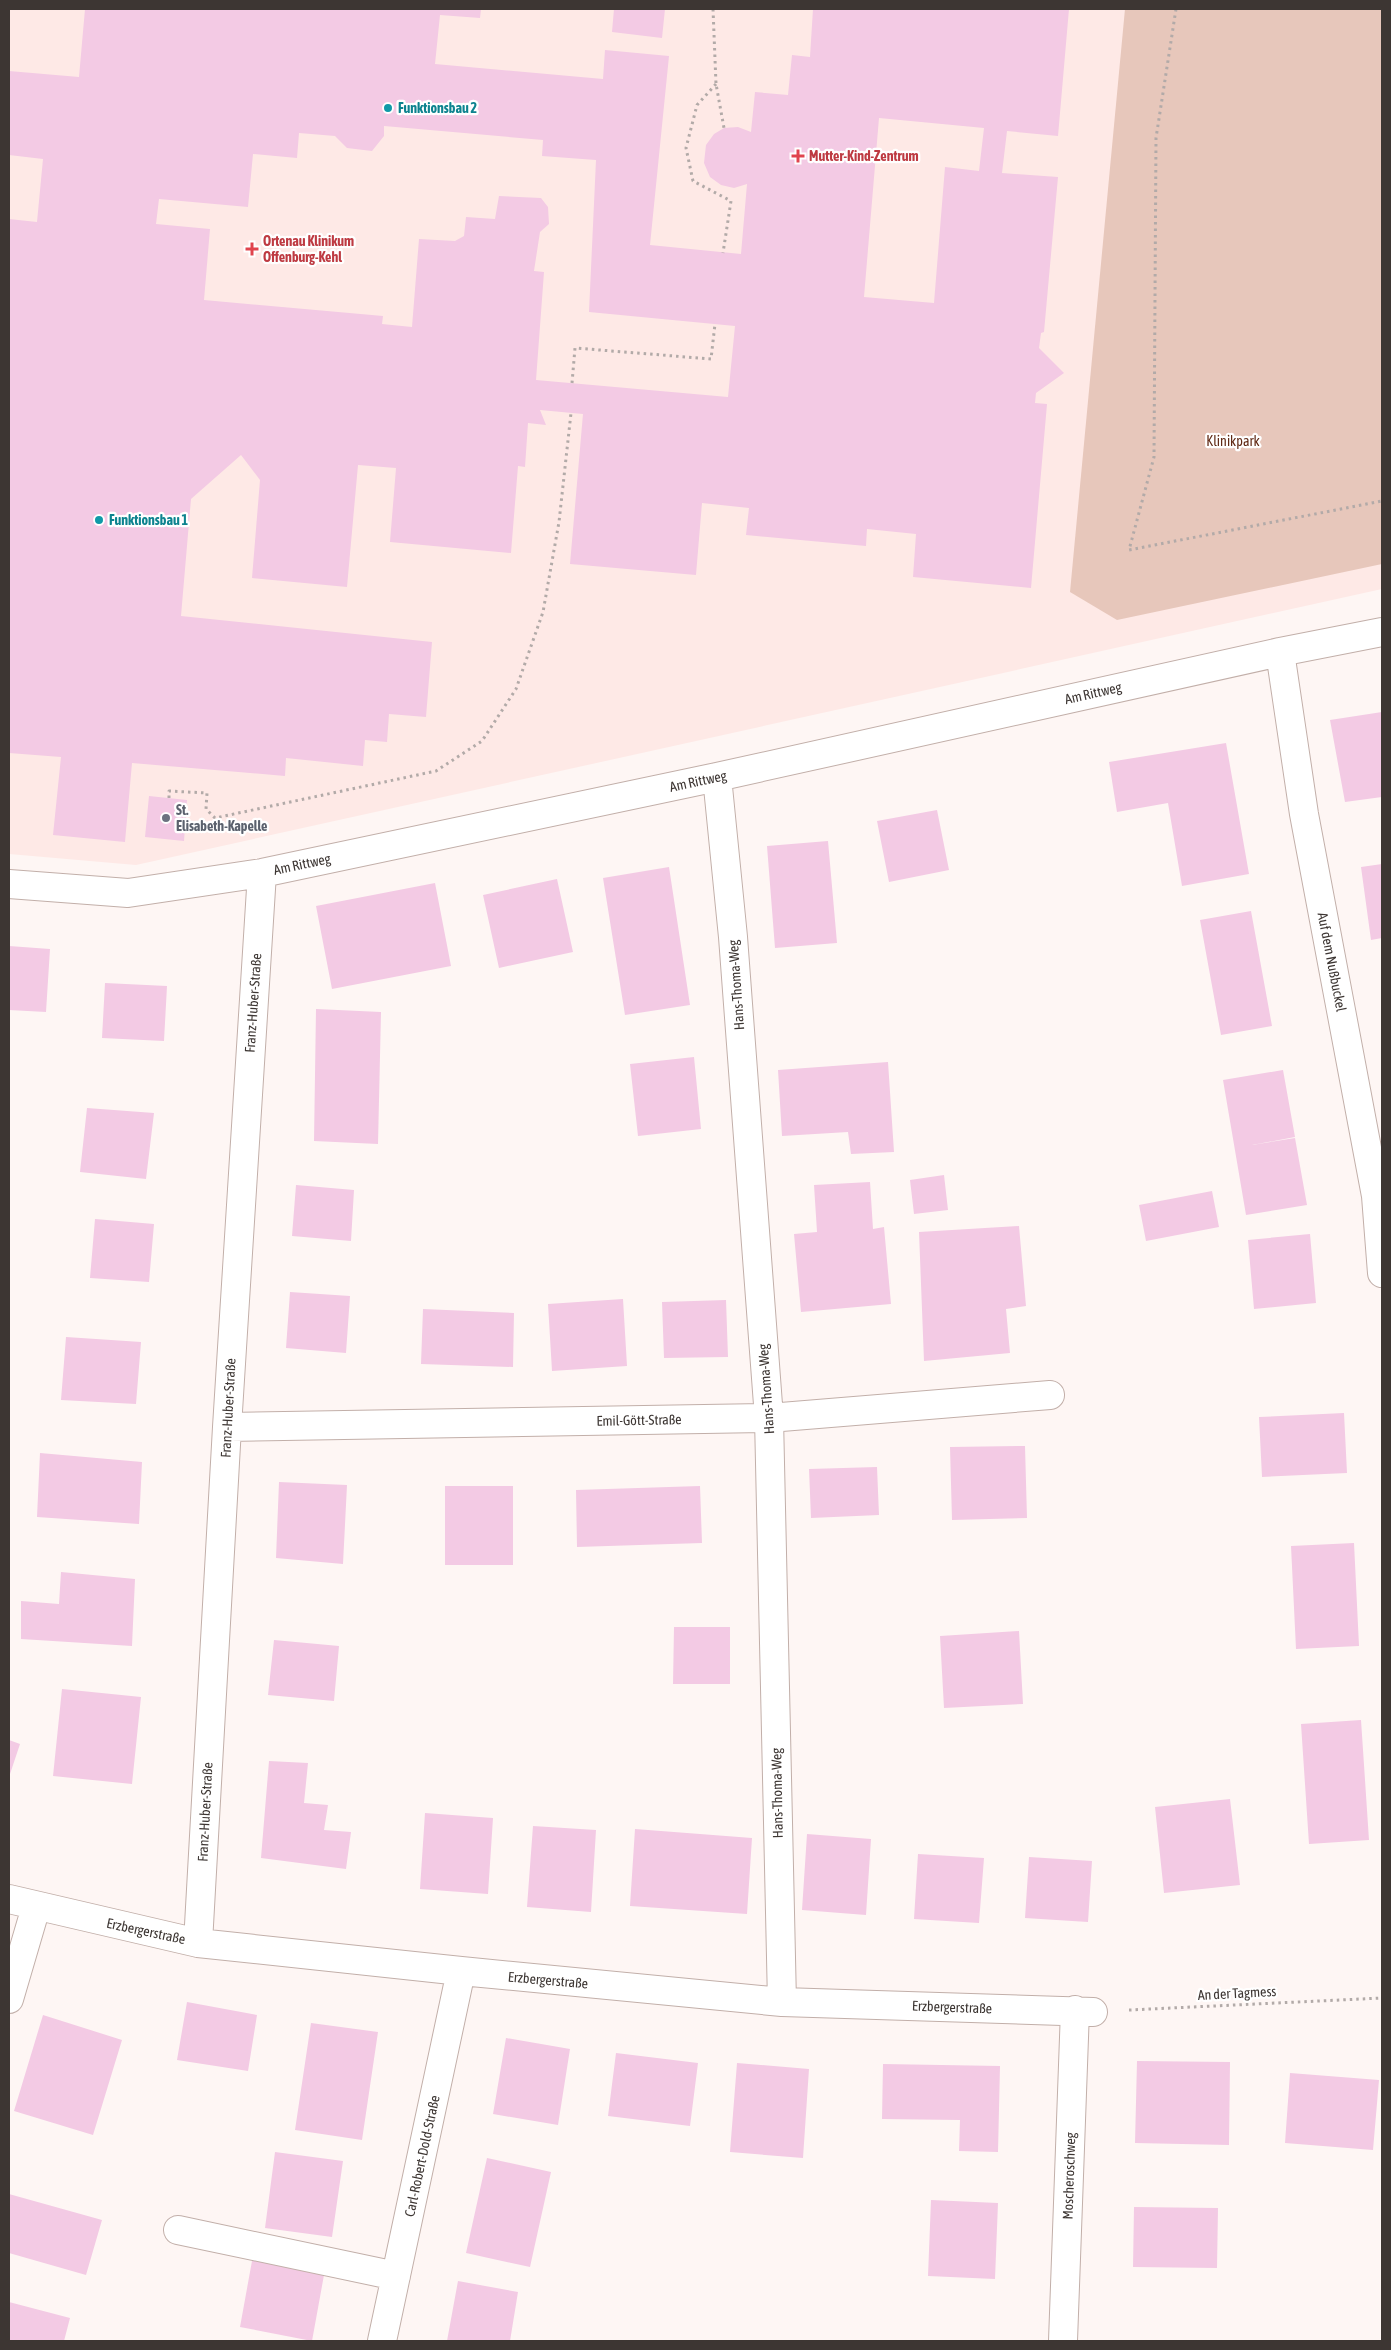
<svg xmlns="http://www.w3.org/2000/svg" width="1391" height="2350" font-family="'Asap Condensed',sans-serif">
	<rect width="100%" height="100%" fill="#fef6f4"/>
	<path fill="#fee9e6" d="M 9,9 L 1382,9 L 1382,589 L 136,865 L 9,854 Z"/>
	<path fill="#e7c7bb" d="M 1125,9 L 1382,9 L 1382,564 L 1117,620 L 1070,592 Z"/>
	<path fill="#f3cae4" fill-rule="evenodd" d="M 85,9 L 481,9 L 480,18 L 440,15 L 435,64 L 603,79 L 605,50 L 669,56 L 650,245 L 741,254 L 747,184 L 734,188 L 721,185 L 710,177 L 704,163 L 706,145 L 714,134 L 724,128 L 738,127 L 751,132 L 755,92 L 788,95 L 792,55 L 810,57 L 813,9 L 1069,9 L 1058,136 L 1007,131 L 1002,173 L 1058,177 L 1044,332 L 1041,333 L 1039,348 L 1064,373 L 1036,393 L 1035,403 L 1047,404 L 1031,588 L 913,577 L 916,534 L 867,529 L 866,546 L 746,535 L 749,508 L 702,503 L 696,575 L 570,564 L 583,414 L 540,410 L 546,425 L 528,423 L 525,467 L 518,466 L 511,553 L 390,542 L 396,468 L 358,465 L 347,587 L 252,578 L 260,480 L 241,455 L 191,499 L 181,616 L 432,642 L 426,717 L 389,714 L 387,742 L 365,740 L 363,766 L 286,758 L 285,776 L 132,763 L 125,842 L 53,835 L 61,757 L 9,753 L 9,219 L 37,222 L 43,159 L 9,155 L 9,71 L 79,77 ZM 879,118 L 984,128 L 979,171 L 945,167 L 934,303 L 864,297 ZM 384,126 L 543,140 L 542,156 L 596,160 L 589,312 L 735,326 L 728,397 L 536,380 L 544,272 L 534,271 L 540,232 L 549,224 L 548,207 L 541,198 L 499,196 L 495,219 L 466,217 L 464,236 L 455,241 L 419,239 L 412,327 L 382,324 L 383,316 L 204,300 L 210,229 L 156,224 L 159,199 L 248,207 L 253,154 L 297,158 L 299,133 L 335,136 L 347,148 L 372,151 L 384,136 Z
		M 614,9 L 665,9 L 662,38 L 612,32 Z
		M 1382,712 L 1382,797 L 1345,802 L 1330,720 Z
		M 1226,743 L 1249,874 L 1182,886 L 1168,803 L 1117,812 L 1109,762 Z
		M 149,796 L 187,800 L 184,841 L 145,837 Z
		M 937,810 L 949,870 L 889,882 L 877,821 Z
		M 828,841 L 837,943 L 775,948 L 767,846 Z
		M 1382,864 L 1382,938 L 1371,940 L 1361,867 Z
		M 669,867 L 690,1005 L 625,1015 L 603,878 Z
		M 557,879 L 573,952 L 499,968 L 483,895 Z
		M 435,883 L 451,966 L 332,989 L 316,906 Z
		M 1251,911 L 1272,1026 L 1221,1035 L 1200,920 Z
		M 9,946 L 50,949 L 46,1012 L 9,1010 Z
		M 105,983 L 167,986 L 164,1041 L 102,1038 Z
		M 316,1009 L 381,1012 L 378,1144 L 314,1141 Z
		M 694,1057 L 701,1129 L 638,1136 L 630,1064 Z
		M 888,1062 L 894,1152 L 851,1154 L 848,1132 L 782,1136 L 778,1070 Z
		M 1283,1070 L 1295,1137 L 1252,1145 L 1295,1138 L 1307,1205 L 1246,1215 L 1223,1080 Z
		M 87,1108 L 154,1113 L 146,1179 L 80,1172 Z
		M 944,1175 L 948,1210 L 914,1214 L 910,1180 Z
		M 870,1182 L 873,1229 L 884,1227 L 891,1304 L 801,1312 L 794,1234 L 817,1232 L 814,1185 Z
		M 296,1185 L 354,1190 L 351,1241 L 292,1236 Z
		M 1212,1191 L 1219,1227 L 1146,1241 L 1139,1205 Z
		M 95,1219 L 154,1224 L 149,1282 L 90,1278 Z
		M 1019,1226 L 1026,1306 L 1006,1309 L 1010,1353 L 924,1361 L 919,1232 Z
		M 1310,1234 L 1316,1303 L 1254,1309 L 1248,1240 Z
		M 290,1292 L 350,1296 L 346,1353 L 286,1348 Z
		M 623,1299 L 627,1366 L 552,1371 L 548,1304 Z
		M 726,1300 L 728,1357 L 664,1358 L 662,1302 Z
		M 423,1309 L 514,1313 L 513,1367 L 421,1364 Z
		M 66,1337 L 141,1342 L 136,1404 L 61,1400 Z
		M 1344,1413 L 1347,1473 L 1262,1477 L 1259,1417 Z
		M 1025,1446 L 1027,1518 L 952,1520 L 950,1447 Z
		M 40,1453 L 142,1462 L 139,1524 L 37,1517 Z
		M 877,1467 L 879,1515 L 811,1518 L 809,1469 Z
		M 279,1482 L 347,1485 L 343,1564 L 276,1558 Z
		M 445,1486 L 513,1486 L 513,1565 L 445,1565 Z
		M 700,1486 L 702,1543 L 577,1547 L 576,1490 Z
		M 1354,1543 L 1359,1646 L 1296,1649 L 1291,1546 Z
		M 61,1572 L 135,1579 L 132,1646 L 21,1639 L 21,1601 L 59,1604 Z
		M 674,1627 L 730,1627 L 730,1684 L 673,1684 Z
		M 1019,1631 L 1023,1704 L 944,1708 L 940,1636 Z
		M 274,1640 L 339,1646 L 334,1701 L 268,1695 Z
		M 62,1689 L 141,1697 L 132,1784 L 53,1776 Z
		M 1361,1720 L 1369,1840 L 1309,1844 L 1301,1724 Z
		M 9,1740 L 20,1744 L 9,1777 Z
		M 269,1761 L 308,1763 L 304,1803 L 328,1805 L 324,1830 L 351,1832 L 346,1869 L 261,1858 Z
		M 1230,1799 L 1240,1885 L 1164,1893 L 1155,1807 Z
		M 425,1813 L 493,1818 L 488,1894 L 420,1889 Z
		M 533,1826 L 596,1830 L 591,1912 L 527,1907 Z
		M 635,1829 L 752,1838 L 747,1914 L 630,1906 Z
		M 807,1834 L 871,1839 L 866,1915 L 802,1910 Z
		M 918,1854 L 984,1858 L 979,1923 L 914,1919 Z
		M 1029,1857 L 1092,1861 L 1088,1922 L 1025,1918 Z
		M 187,2002 L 257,2015 L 248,2071 L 177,2060 Z
		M 43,2015 L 122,2040 L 93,2135 L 14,2111 Z
		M 311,2023 L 378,2032 L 362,2140 L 295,2130 Z
		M 506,2038 L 570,2049 L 558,2125 L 493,2114 Z
		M 616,2053 L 698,2063 L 690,2126 L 608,2116 Z
		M 1137,2061 L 1230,2062 L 1229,2145 L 1135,2143 Z
		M 737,2063 L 809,2069 L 803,2158 L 730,2152 Z
		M 883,2064 L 1000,2066 L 998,2152 L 959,2151 L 960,2120 L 882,2119 Z
		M 1290,2073 L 1379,2080 L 1373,2150 L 1285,2143 Z
		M 275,2152 L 343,2161 L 332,2237 L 265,2228 Z
		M 487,2158 L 551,2172 L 530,2267 L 466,2253 Z
		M 9,2194 L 102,2220 L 86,2275 L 9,2253 Z
		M 931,2200 L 998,2203 L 995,2279 L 928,2276 Z
		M 1134,2207 L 1218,2208 L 1217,2268 L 1133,2267 Z
		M 254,2250 L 326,2264 L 312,2341 L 240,2327 Z
		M 458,2281 L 518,2292 L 510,2341 L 447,2341 Z
		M 9,2302 L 70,2318 L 64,2341 L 9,2341 Z"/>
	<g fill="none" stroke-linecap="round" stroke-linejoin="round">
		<defs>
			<path id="minor" d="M 1280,652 L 1304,814 L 1376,1196 L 1382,1273
				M 717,777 L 733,937 L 769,1418 L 782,2002
				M 9,884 L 128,893 L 262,873 L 717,777 L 1280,652 L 1382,632
				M 227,1427 L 769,1418 L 1050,1395
				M 9,1899 L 198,1943 L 461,1971 L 782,2002 L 1093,2012
				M 198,1943 L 227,1427 L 262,873
				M 9,1999 L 36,1907
				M 178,2230 L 396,2276
				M 382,2341 L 461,1971
				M 1063,2341 L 1075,2010"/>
		</defs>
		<use href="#minor" stroke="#c2afa9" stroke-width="30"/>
		<path stroke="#b2aaa8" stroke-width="3" stroke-dasharray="2.5 4" stroke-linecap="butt" d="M 713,9 L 716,84 L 724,128
			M 1176,9 L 1156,138 L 1154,457 L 1129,550 L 1382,501
			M 716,84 L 697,105 L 686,148 L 693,181 L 731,201 L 723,253
			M 572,383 L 575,348 L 711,359 L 715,324
			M 169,798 L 169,791 L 207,793 L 206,809 L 215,818 L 436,771 L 482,741 L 516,689 L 543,612 L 559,522 L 571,413
			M 1129,2010 L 1382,1998"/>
		<use href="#minor" stroke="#fff" stroke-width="28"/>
	</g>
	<g fill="#0f9aa8" stroke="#fff" stroke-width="2">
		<circle cx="388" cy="108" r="5"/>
		<circle cx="99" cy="520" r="5"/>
	</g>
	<g fill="#e0444e" stroke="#fff" stroke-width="2">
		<path d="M795.5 148.5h5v5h5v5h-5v5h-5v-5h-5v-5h5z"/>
		<path d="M249.5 241.5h5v5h5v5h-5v5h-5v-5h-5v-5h5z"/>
	</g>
	<circle fill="#6b7280" stroke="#fff" stroke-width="2" cx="166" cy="818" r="5"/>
	<g text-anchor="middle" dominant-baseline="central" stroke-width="4.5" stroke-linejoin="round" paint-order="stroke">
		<g font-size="14" font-weight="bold" fill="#0d838f" stroke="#fff" text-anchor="start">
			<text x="398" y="108">Funktionsbau 2</text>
			<text x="109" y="520">Funktionsbau 1</text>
		</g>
		<g font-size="14" font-weight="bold" fill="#be3a42" stroke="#fff" text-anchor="start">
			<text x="809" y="156">Mutter-Kind-Zentrum</text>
			<text x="263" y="241">Ortenau Klinikum<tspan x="263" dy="16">Offenburg-Kehl</tspan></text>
		</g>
		<g font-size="14" fill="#602914" stroke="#fff">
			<text x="1233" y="441">Klinikpark</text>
		</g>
		<g font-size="14" fill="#3d3633" stroke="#fff">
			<text transform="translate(1093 693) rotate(-13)">Am Rittweg</text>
			<text transform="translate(698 781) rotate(-12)">Am Rittweg</text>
			<text transform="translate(302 864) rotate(-12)">Am Rittweg</text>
			<text transform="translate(1332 962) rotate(79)">Auf dem Nußbuckel</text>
			<text transform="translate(736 985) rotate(-94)">Hans-Thoma-Weg</text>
			<text transform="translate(253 1003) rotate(-86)">Franz-Huber-Straße</text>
			<text transform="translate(766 1389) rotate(-94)">Hans-Thoma-Weg</text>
			<text transform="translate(228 1408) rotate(-87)">Franz-Huber-Straße</text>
			<text transform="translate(639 1420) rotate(-1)">Emil-Gött-Straße</text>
			<text transform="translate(777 1793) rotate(-91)">Hans-Thoma-Weg</text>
			<text transform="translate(205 1812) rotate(-87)">Franz-Huber-Straße</text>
			<text transform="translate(146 1931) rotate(12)">Erzbergerstraße</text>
			<text transform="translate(548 1980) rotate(5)">Erzbergerstraße</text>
			<text transform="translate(1237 1993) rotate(-3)">An der Tagmess</text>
			<text transform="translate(952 2007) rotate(2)">Erzbergerstraße</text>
			<text transform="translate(422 2156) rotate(-78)">Carl-Robert-Dold-Straße</text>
			<text transform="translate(1069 2176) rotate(-88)">Moscheroschweg</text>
		</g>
		<g font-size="14" font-weight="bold" fill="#5b616d" stroke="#fff" text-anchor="start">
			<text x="176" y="810">St.<tspan x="176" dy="16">Elisabeth-Kapelle</tspan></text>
		</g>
	</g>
	<rect width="1391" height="2350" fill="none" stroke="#3d3633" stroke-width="20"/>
</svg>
